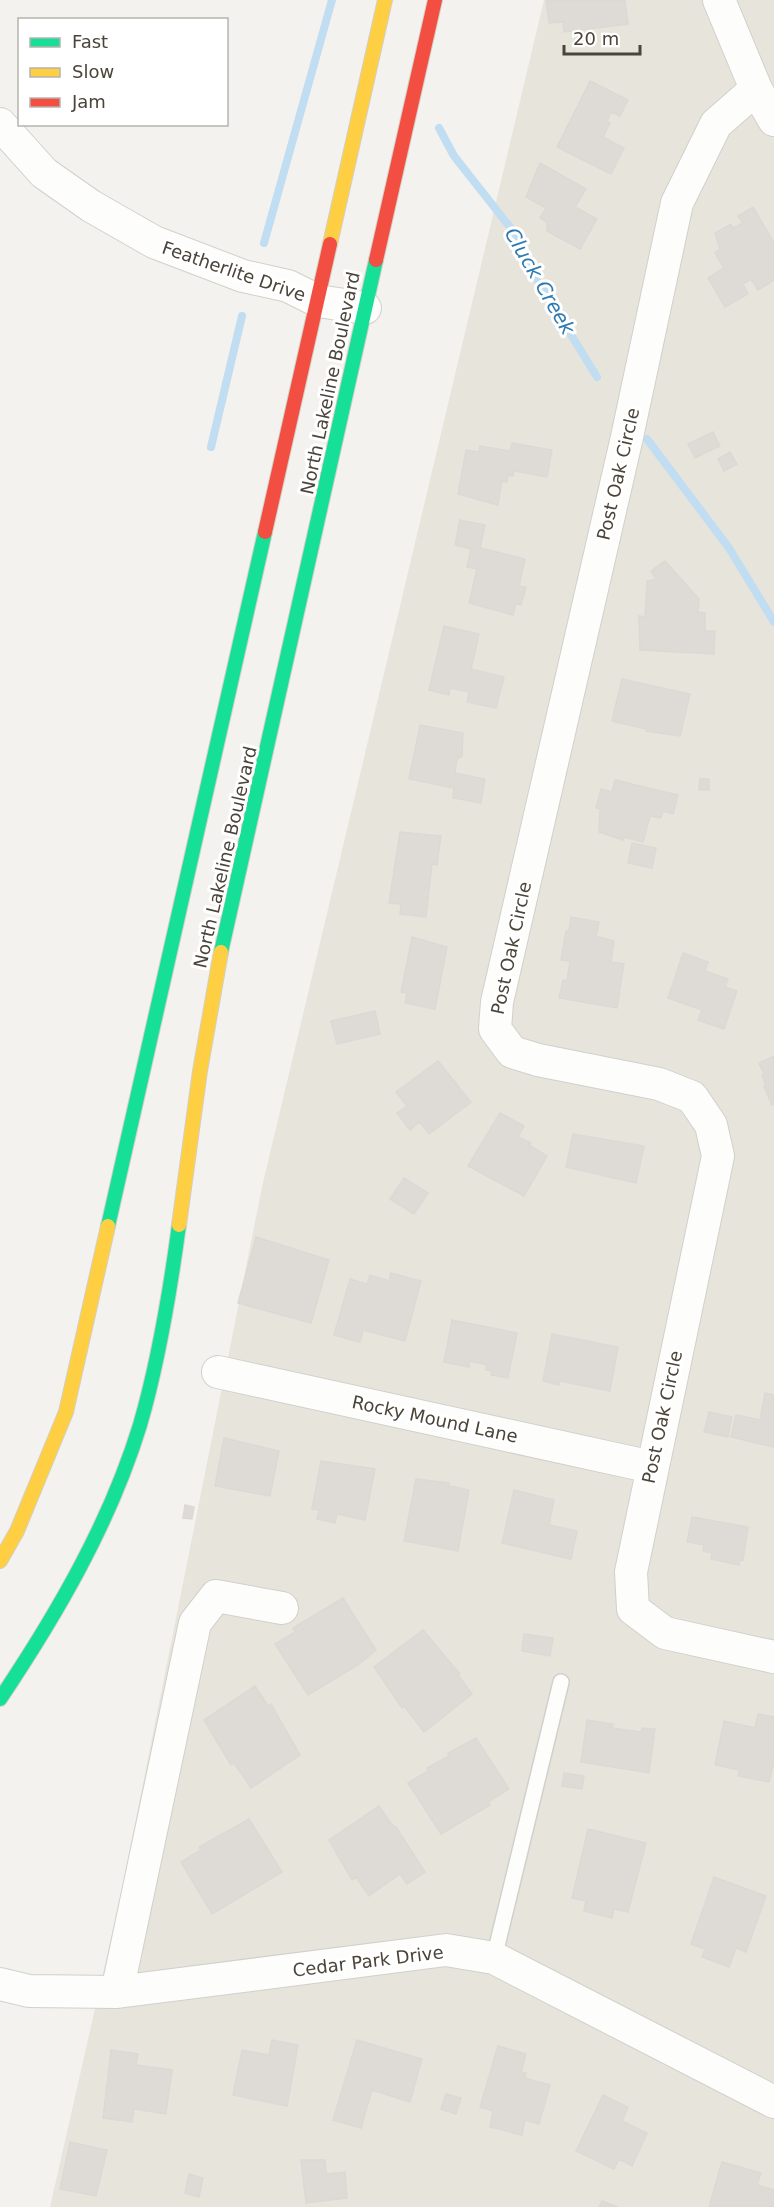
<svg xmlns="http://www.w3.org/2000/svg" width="774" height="2207" font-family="'DejaVu Sans',sans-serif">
	<rect width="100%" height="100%" fill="#f4f2ee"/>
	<path fill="#e7e4dc" d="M 544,0 L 774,0 L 774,2207 L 50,2207 L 121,1894 L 262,1187 Z"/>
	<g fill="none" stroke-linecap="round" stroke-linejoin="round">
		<path stroke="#c0ddf1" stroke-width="8" d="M 439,128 L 454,156 L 517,236 L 538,281 L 597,377
			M 264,243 L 332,0
			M 647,439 L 729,548 L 774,622
			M 211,447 L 242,316"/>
	</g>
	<path fill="#dedbd6" stroke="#dcd9d4" stroke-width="1.5" d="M 546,0 L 625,0 L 628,24 L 564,32 L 563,22 L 549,23 Z
		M 590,81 L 628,100 L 620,116 L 611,112 L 607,121 L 610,123 L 603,137 L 624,148 L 611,174 L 557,147 Z
		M 540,163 L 586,189 L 575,207 L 597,219 L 580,249 L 547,231 L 547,222 L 540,218 L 546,208 L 526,197 Z
		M 753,207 L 774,243 L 774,280 L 758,290 L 751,279 L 743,284 L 748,294 L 725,307 L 708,278 L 724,268 L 715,253 L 720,249 L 715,233 L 731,224 L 733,228 L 743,223 L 738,216 Z
		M 713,432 L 720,446 L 695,458 L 688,444 Z
		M 512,443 L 552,450 L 547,477 L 514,471 L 513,476 L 508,475 L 507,482 L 502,481 L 498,505 L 458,494 L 466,450 L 479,452 L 480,446 L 510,451 Z
		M 730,452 L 737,464 L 724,471 L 718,459 Z
		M 460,520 L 485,525 L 480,548 L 525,559 L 519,586 L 526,587 L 521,605 L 516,604 L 513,615 L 469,603 L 477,569 L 467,567 L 471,549 L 455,545 Z
		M 665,561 L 699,599 L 698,612 L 705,613 L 705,631 L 715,631 L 714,654 L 640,650 L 639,616 L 645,617 L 647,581 L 656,579 L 651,571 Z
		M 444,626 L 479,634 L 471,669 L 504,677 L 496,708 L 467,702 L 469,692 L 450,688 L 449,695 L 429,690 Z
		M 622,679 L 690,694 L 680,736 L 646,731 L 646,729 L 612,721 Z
		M 420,725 L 463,733 L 462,756 L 457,759 L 455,773 L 485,779 L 481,803 L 453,798 L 454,788 L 409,779 Z
		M 700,779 L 709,779 L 709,790 L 699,790 Z
		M 615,780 L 678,795 L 673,814 L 663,811 L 661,818 L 650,816 L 643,842 L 624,837 L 623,840 L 599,832 L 600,809 L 596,808 L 601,789 L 612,792 Z
		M 400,832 L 441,836 L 437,865 L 432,864 L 426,917 L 400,914 L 401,904 L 389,903 Z
		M 632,843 L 656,848 L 652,868 L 628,863 Z
		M 571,917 L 599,922 L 596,936 L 614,941 L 611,962 L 624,964 L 617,1008 L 559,998 L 563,980 L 567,981 L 570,961 L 561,960 L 566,931 L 569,931 Z
		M 412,937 L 447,947 L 435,1009 L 405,1003 L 407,993 L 401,992 Z
		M 683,953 L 708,962 L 705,971 L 728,979 L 725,987 L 737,991 L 724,1029 L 698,1020 L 702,1010 L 668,998 Z
		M 375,1011 L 380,1034 L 337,1044 L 331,1021 Z
		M 774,1056 L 774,1104 L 772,1105 L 764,1087 L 766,1087 L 762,1075 L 764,1074 L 759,1063 Z
		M 438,1061 L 471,1102 L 429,1134 L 420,1122 L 410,1130 L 397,1113 L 407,1106 L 396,1092 Z
		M 500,1113 L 524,1126 L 518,1137 L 531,1143 L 528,1147 L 531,1146 L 547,1156 L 524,1196 L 468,1166 Z
		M 573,1134 L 644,1146 L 636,1183 L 566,1167 Z
		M 404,1178 L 428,1193 L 414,1214 L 390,1199 Z
		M 256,1237 L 329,1260 L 311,1323 L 238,1303 Z
		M 391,1273 L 421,1281 L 405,1341 L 363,1330 L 360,1342 L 334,1335 L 350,1279 L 367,1284 L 370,1275 L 389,1281 Z
		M 452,1320 L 517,1333 L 508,1378 L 491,1375 L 492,1371 L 486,1370 L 487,1365 L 470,1361 L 469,1367 L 444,1362 Z
		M 552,1334 L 618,1347 L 610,1391 L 560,1381 L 559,1385 L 543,1381 Z
		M 765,1393 L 774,1395 L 774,1447 L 731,1437 L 736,1415 L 760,1420 Z
		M 709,1412 L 732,1417 L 728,1437 L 704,1432 Z
		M 224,1438 L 279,1451 L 270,1496 L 215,1486 Z
		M 321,1461 L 375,1469 L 365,1520 L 337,1514 L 335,1523 L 317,1519 L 319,1510 L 312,1509 Z
		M 416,1479 L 449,1483 L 449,1486 L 469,1490 L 458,1551 L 404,1541 Z
		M 514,1490 L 554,1500 L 549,1525 L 577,1531 L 571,1559 L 502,1543 Z
		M 185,1505 L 194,1507 L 192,1519 L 183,1518 Z
		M 692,1517 L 748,1527 L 743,1560 L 740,1559 L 739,1565 L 711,1559 L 712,1553 L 703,1551 L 704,1545 L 687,1542 Z
		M 343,1598 L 376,1650 L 358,1665 L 308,1695 L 275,1644 L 295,1632 L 293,1628 Z
		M 423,1630 L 460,1674 L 458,1675 L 472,1694 L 424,1732 L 404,1706 L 402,1708 L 374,1667 Z
		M 524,1634 L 553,1638 L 550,1656 L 522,1651 Z
		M 255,1686 L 268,1706 L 271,1704 L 300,1755 L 251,1788 L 234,1763 L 231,1765 L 204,1720 Z
		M 758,1714 L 774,1717 L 774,1761 L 769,1782 L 738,1776 L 739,1770 L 715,1765 L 724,1721 L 755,1728 Z
		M 587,1720 L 613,1724 L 612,1728 L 642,1732 L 642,1728 L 655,1729 L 649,1773 L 581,1762 Z
		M 476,1738 L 509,1789 L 488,1802 L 490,1805 L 441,1834 L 408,1783 L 428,1771 L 427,1768 L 449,1756 L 448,1753 Z
		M 564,1773 L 584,1776 L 582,1789 L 562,1786 Z
		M 379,1806 L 392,1825 L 396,1827 L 425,1872 L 407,1884 L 400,1874 L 369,1896 L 356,1877 L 352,1880 L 329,1840 Z
		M 249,1819 L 282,1872 L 212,1914 L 181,1862 L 201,1850 L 199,1847 Z
		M 588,1829 L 646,1843 L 628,1912 L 614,1909 L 612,1918 L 584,1911 L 586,1901 L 572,1898 Z
		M 714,1877 L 766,1896 L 746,1952 L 736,1948 L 729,1967 L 702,1957 L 705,1949 L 691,1944 Z
		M 272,2040 L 298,2045 L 287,2106 L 233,2095 L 242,2050 L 269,2055 Z
		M 357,2040 L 422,2059 L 410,2102 L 372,2090 L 361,2128 L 333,2120 Z
		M 498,2046 L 526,2054 L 521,2072 L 526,2073 L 525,2078 L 550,2085 L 539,2124 L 525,2120 L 522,2135 L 490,2127 L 493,2111 L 480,2107 Z
		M 111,2050 L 138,2054 L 136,2065 L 172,2070 L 166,2114 L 134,2109 L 132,2122 L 103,2118 Z
		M 446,2094 L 461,2098 L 456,2114 L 441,2109 Z
		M 603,2095 L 628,2107 L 622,2121 L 647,2133 L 632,2166 L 619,2159 L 614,2169 L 576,2151 Z
		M 70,2142 L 107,2150 L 96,2196 L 60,2189 Z
		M 301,2160 L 325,2160 L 326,2174 L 345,2172 L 347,2198 L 306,2203 Z
		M 722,2162 L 761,2173 L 757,2185 L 774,2190 L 774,2207 L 709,2207 Z
		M 189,2174 L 203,2178 L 199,2197 L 185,2193 Z
		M 602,2201 L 618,2207 L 599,2207 Z"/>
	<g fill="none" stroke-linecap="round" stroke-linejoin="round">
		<defs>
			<path id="lane" d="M 494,1958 L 561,1682"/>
			<path id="street" d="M 719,0 L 756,89 L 774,120
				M 756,89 L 716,124 L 677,203 L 627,437 L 497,1002 L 495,1029 L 512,1052 L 538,1060 L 659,1084 L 692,1097 L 711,1125 L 718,1156 L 631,1572 L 633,1609 L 665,1633 L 774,1657
				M 0,124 L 44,173 L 91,206 L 154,242 L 243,276 L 288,286 L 318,301 L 365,308
				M 218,1372 L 652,1467
				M 0,1984 L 29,1991 L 117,1992 L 446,1950 L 494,1958 L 774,2102
				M 117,1992 L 195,1623 L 216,1596 L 282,1608"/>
			<path id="fast" d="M 221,952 L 376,260
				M 108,1226 L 265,532
				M 0,1699 C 57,1614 110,1523 140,1425 C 159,1360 170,1292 179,1225"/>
			<path id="slow" d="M 330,244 L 385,0
				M 179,1225 L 200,1071 L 221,952
				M 0,1561 L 17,1531 L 66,1412 L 108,1226"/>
			<path id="jam" d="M 376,260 L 435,0
				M 265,532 L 330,244"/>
		</defs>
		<use href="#lane" stroke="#d2d0cb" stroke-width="18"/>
		<use href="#street" stroke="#d2d0cb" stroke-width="34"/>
		<use href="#fast" stroke="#d3cfc5" stroke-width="16"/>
		<use href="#slow" stroke="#d3cfc5" stroke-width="16"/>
		<use href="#jam" stroke="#d3cfc5" stroke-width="16"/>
		<use href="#lane" stroke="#fdfdfc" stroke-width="15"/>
		<use href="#street" stroke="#fdfdfc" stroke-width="32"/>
		<use href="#fast" stroke="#16e098" stroke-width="14"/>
		<use href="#slow" stroke="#ffcf43" stroke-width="14"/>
		<use href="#jam" stroke="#f24e42" stroke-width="14"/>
	</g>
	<g text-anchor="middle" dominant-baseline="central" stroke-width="6" stroke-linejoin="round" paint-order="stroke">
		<g font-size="18" fill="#4b4439" stroke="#fff">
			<text transform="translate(234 271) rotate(19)">Featherlite Drive</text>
			<text transform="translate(330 383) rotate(-78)">North Lakeline Boulevard</text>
			<text transform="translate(618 474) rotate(-77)">Post Oak Circle</text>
			<text transform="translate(225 857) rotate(-77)">North Lakeline Boulevard</text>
			<text transform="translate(511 948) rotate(-78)">Post Oak Circle</text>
			<text transform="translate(662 1417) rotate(-78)">Post Oak Circle</text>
			<text transform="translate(435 1419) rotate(12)">Rocky Mound Lane</text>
			<text transform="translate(368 1961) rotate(-7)">Cedar Park Drive</text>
		</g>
		<g font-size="20" font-style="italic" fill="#2e7ab2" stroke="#fff">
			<text transform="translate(540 281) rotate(60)">Cluck Creek</text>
		</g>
	</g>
	<rect x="18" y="18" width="210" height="108" fill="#ffffff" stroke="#b7b4b0" stroke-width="1.5"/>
	<rect x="30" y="38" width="30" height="9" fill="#16e098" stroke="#b7b4b0" stroke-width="1.5"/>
	<text x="72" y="48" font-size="18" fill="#4b4439">Fast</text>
	<rect x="30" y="68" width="30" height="9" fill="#ffcf43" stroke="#b7b4b0" stroke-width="1.5"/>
	<text x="72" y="78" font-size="18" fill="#4b4439">Slow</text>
	<rect x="30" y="98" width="30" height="9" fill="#f24e42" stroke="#b7b4b0" stroke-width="1.5"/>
	<text x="72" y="108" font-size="18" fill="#4b4439">Jam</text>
	<path d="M564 45v9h76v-9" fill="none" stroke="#4b4439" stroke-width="3"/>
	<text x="573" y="45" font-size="18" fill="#4b4439" stroke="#ffffff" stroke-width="4.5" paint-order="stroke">20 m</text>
</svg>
